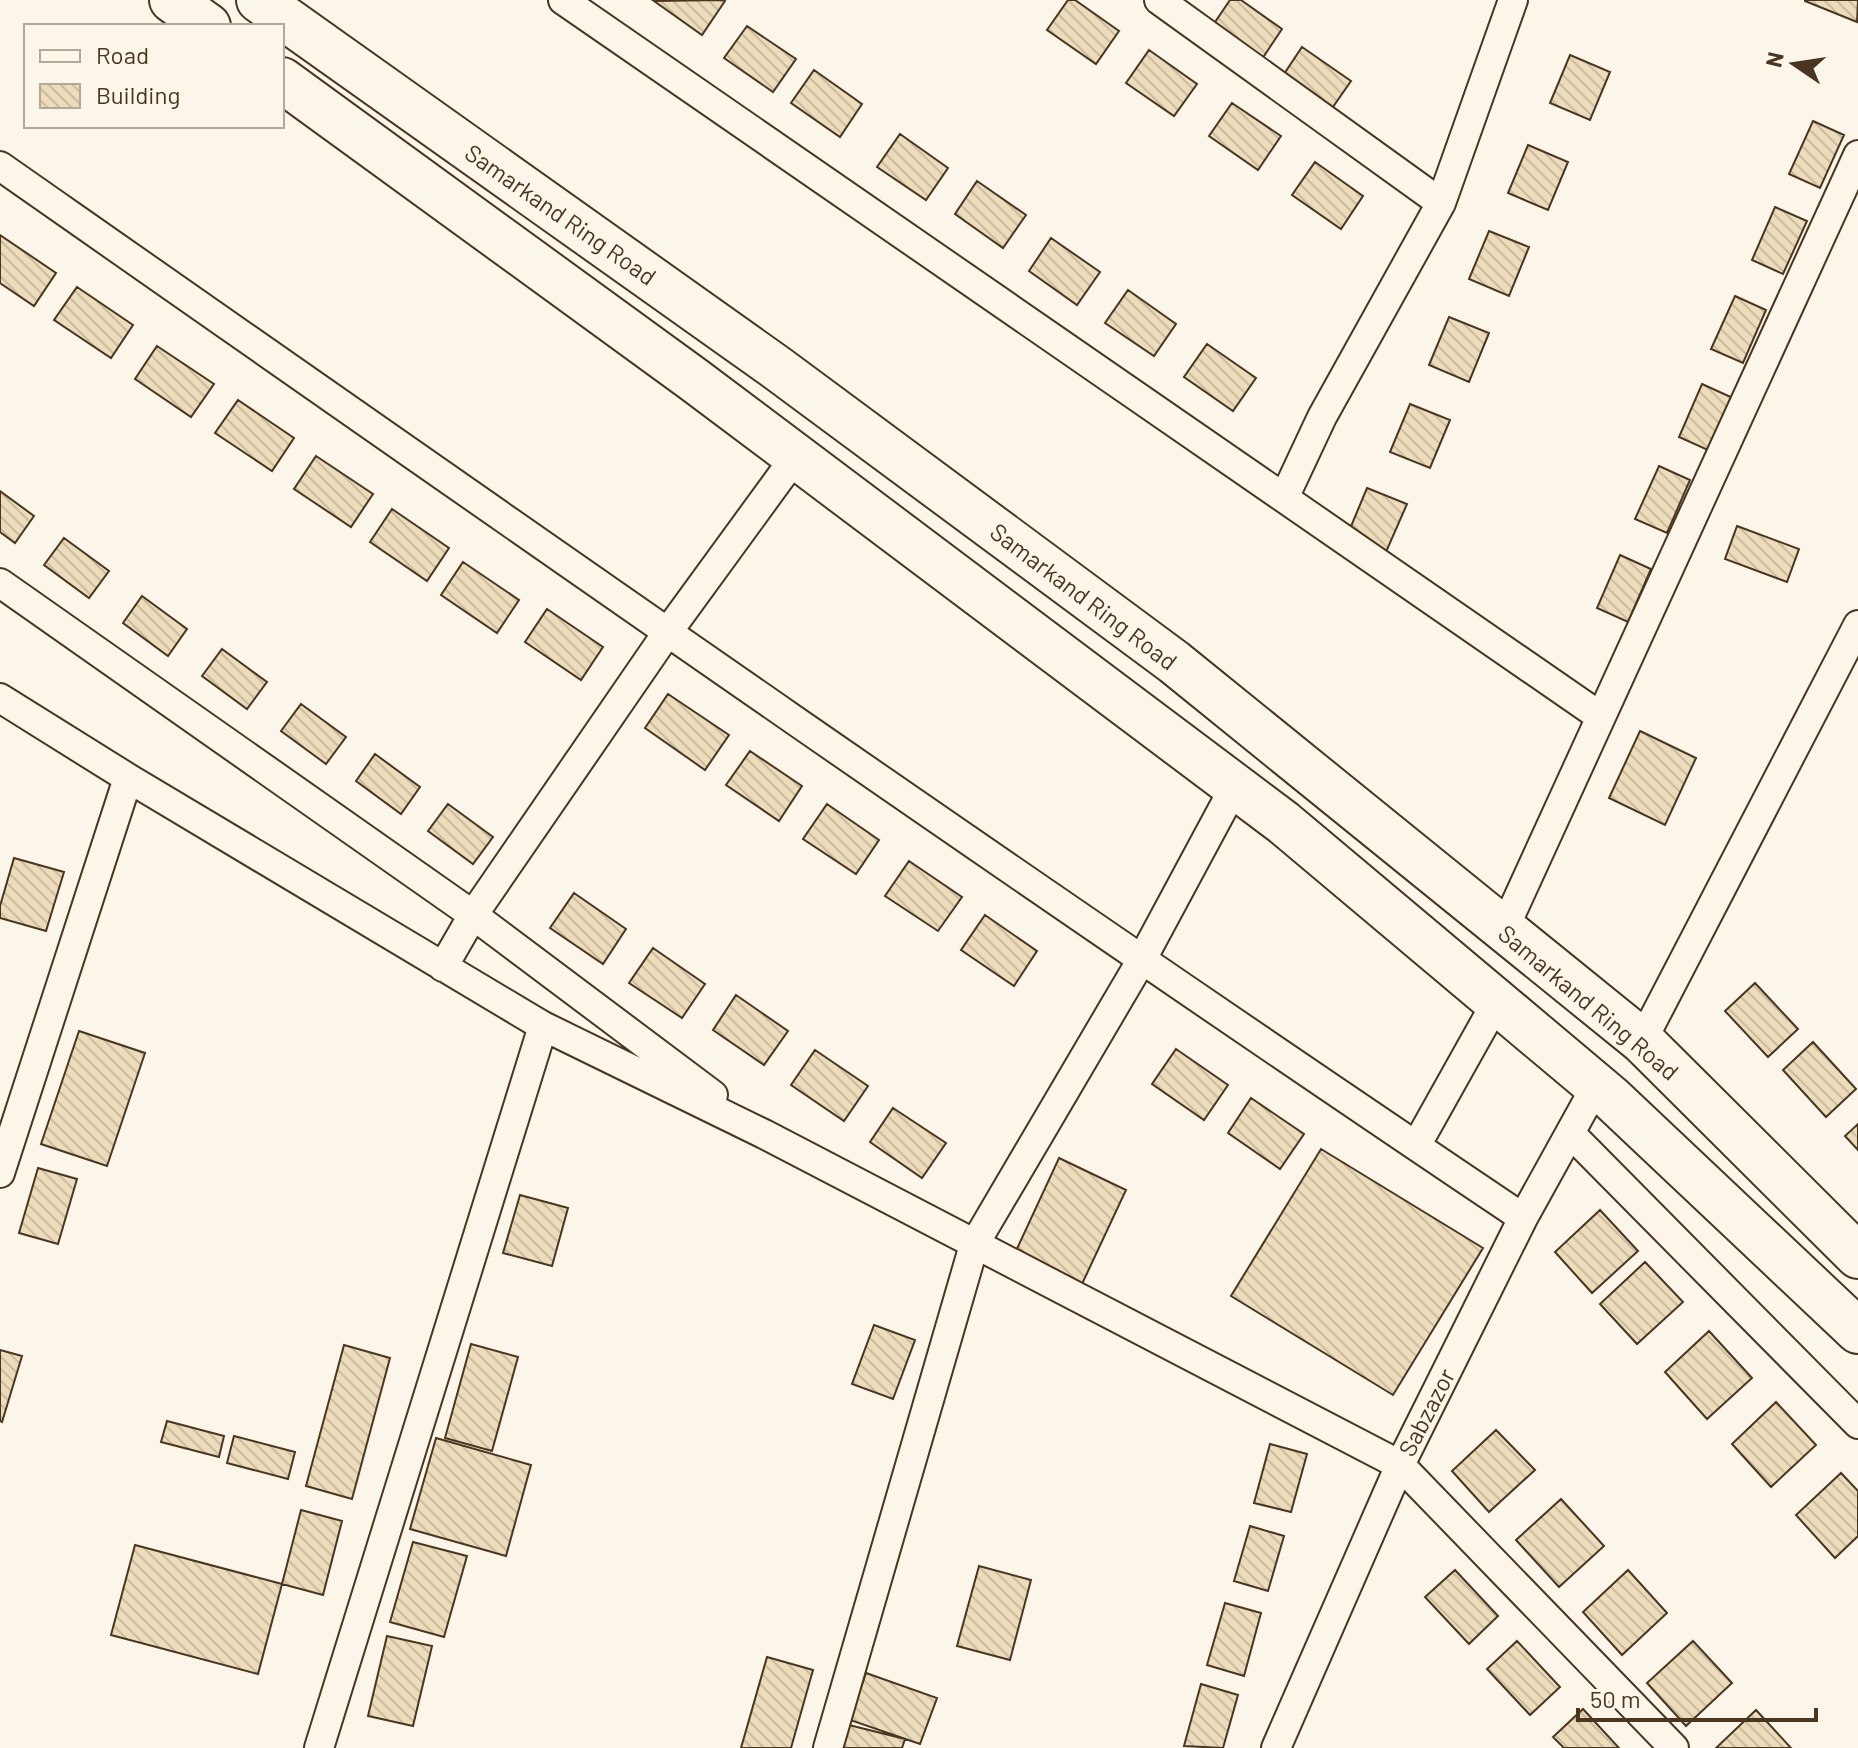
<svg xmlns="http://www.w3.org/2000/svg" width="1858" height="1748" font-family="Barlow,sans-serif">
	<defs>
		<pattern id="building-back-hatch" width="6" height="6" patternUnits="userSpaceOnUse" patternTransform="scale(2)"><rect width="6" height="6" fill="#ecdcbc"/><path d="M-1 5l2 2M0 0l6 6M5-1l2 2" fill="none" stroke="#ccbda1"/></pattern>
	</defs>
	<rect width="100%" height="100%" fill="#fbf6e9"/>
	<path fill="url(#building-back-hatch)" stroke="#4a3520" stroke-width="2" d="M 723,0 L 725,1 L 702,35 L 654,1 Z
		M 1068,0 L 1075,0 L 1119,31 L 1096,64 L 1047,30 Z
		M 1230,0 L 1241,0 L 1282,29 L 1260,62 L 1211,28 Z
		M 1858,0 L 1857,22 L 1805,1 L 1805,0 Z
		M 747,26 L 796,59 L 773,92 L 724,58 Z
		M 1302,47 L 1351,81 L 1328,114 L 1280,80 Z
		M 1149,50 L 1197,84 L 1174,116 L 1126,83 Z
		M 1570,55 L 1610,72 L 1590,120 L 1550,103 Z
		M 814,70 L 862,104 L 840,137 L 791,103 Z
		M 1232,103 L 1281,136 L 1258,170 L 1209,136 Z
		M 1813,121 L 1844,135 L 1820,188 L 1789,174 Z
		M 900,134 L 948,168 L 926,200 L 877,167 Z
		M 1528,145 L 1568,162 L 1548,210 L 1508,193 Z
		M 1315,162 L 1363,196 L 1341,229 L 1292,195 Z
		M 977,181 L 1026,215 L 1003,248 L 955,214 Z
		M 1775,207 L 1807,221 L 1783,274 L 1752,260 Z
		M 1489,231 L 1529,247 L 1509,296 L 1469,279 Z
		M 0,235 L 56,273 L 34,306 L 0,283 Z
		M 1051,238 L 1100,272 L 1077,305 L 1029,271 Z
		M 77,287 L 133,325 L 111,358 L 54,320 Z
		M 1128,290 L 1176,324 L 1154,356 L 1105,323 Z
		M 1735,296 L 1766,310 L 1743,363 L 1711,349 Z
		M 1449,317 L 1489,333 L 1469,382 L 1429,365 Z
		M 1207,344 L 1256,378 L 1233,411 L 1184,377 Z
		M 157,346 L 214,384 L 191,417 L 135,379 Z
		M 1702,384 L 1733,398 L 1710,451 L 1679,437 Z
		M 238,400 L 294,438 L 272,471 L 215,433 Z
		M 1410,404 L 1450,420 L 1430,468 L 1390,452 Z
		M 316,456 L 373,494 L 351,527 L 294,489 Z
		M 1659,466 L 1690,480 L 1667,533 L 1635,519 Z
		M 1367,488 L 1407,504 L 1386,552 L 1347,536 Z
		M 0,491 L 34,516 L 15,543 L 0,532 Z
		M 392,509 L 449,548 L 427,581 L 370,542 Z
		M 1737,526 L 1799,549 L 1787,582 L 1725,559 Z
		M 64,538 L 109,571 L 89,598 L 44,565 Z
		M 1620,555 L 1651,569 L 1628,622 L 1597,608 Z
		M 463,562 L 519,600 L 497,633 L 441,595 Z
		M 142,596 L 187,629 L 168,656 L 123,623 Z
		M 547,609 L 603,647 L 581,680 L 525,642 Z
		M 222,649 L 267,682 L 247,709 L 202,676 Z
		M 668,694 L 729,735 L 705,770 L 645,728 Z
		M 301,704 L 346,737 L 326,764 L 281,731 Z
		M 1640,731 L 1696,758 L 1665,825 L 1609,798 Z
		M 750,751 L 802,786 L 779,821 L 726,785 Z
		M 375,754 L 420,787 L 401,814 L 356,781 Z
		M 448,804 L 493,837 L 473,864 L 428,831 Z
		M 827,804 L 879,840 L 856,874 L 803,839 Z
		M 14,858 L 64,872 L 46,931 L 0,918 L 0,906 Z
		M 909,861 L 962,897 L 938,931 L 885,896 Z
		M 574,893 L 626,929 L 603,964 L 550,928 Z
		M 985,915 L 1037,951 L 1014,986 L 961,950 Z
		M 653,948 L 705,984 L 682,1018 L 629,983 Z
		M 1755,983 L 1798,1029 L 1768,1057 L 1725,1011 Z
		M 736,995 L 788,1031 L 764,1065 L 713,1030 Z
		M 79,1031 L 145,1053 L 107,1166 L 41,1144 Z
		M 1813,1042 L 1856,1089 L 1826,1117 L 1783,1070 Z
		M 1176,1049 L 1228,1085 L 1204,1120 L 1152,1084 Z
		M 815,1050 L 868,1086 L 844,1121 L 791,1085 Z
		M 1251,1098 L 1304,1134 L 1280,1169 L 1228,1133 Z
		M 893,1108 L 946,1143 L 922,1178 L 870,1142 Z
		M 1858,1124 L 1858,1150 L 1845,1136 Z
		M 1321,1149 L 1483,1248 L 1393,1395 L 1231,1296 Z
		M 1059,1158 L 1126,1190 L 1082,1284 L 1015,1253 Z
		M 38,1168 L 77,1179 L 58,1244 L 19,1233 Z
		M 520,1195 L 568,1208 L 552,1266 L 503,1253 Z
		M 1600,1210 L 1638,1251 L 1592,1293 L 1555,1252 Z
		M 1645,1262 L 1683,1302 L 1637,1344 L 1600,1304 Z
		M 874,1325 L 915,1340 L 893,1399 L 852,1384 Z
		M 1709,1331 L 1752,1378 L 1707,1419 L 1665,1372 Z
		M 471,1344 L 518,1357 L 492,1451 L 445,1438 Z
		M 344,1345 L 390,1358 L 352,1499 L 306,1486 Z
		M 0,1350 L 22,1356 L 2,1422 L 0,1421 Z
		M 1776,1402 L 1816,1445 L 1771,1487 L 1732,1444 Z
		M 167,1421 L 224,1436 L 219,1457 L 161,1442 Z
		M 1496,1430 L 1535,1470 L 1489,1512 L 1452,1471 Z
		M 234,1436 L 295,1452 L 288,1479 L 227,1463 Z
		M 436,1438 L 531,1465 L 506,1556 L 410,1529 Z
		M 1270,1444 L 1307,1454 L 1291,1512 L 1254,1503 Z
		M 1841,1473 L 1858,1491 L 1858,1536 L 1835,1558 L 1796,1515 Z
		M 1561,1499 L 1604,1546 L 1559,1587 L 1516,1540 Z
		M 301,1510 L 342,1521 L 323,1595 L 282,1584 Z
		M 1250,1526 L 1284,1536 L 1268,1591 L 1234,1581 Z
		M 413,1542 L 467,1556 L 444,1637 L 390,1622 Z
		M 135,1545 L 282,1584 L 258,1674 L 111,1635 Z
		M 979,1566 L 1031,1580 L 1010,1660 L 957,1646 Z
		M 1455,1570 L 1498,1616 L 1469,1644 L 1425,1597 Z
		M 1628,1570 L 1667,1613 L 1622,1655 L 1583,1612 Z
		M 1225,1603 L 1261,1613 L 1244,1676 L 1207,1665 Z
		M 387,1636 L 432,1646 L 413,1726 L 368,1716 Z
		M 1517,1641 L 1560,1687 L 1530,1715 L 1487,1669 Z
		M 1693,1641 L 1732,1683 L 1686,1726 L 1647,1683 Z
		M 767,1657 L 813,1670 L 791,1748 L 741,1748 Z
		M 866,1673 L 937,1698 L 920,1744 L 850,1720 Z
		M 1201,1684 L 1238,1695 L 1223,1748 L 1184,1746 Z
		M 1583,1709 L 1619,1748 L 1564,1748 L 1553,1737 Z
		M 1756,1710 L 1791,1748 L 1716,1748 Z
		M 849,1725 L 905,1739 L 902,1748 L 842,1748 Z"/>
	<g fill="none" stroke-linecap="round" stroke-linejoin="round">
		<defs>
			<path id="street" d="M 563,0 L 1601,717
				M 1159,0 L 1441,203
				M 0,166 C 506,520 1011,874 1523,1218
				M 1284,498 L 1322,417 L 1441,203 L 1513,0
				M 0,583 L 473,915 L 713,1095
				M 0,698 L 128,778 L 543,1026 L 764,1134 L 1400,1465 L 1674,1748
				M 1504,929 L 1858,155
				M 443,967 L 473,915 L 667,633 L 796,456
				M 1642,1041 L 1858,625
				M 1570,1133 L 1858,1424
				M 1416,1146 L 1496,1003
				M 0,1173 L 128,778
				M 319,1748 L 543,1026
				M 828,1748 L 974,1245 L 1141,961 L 1235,786
				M 1276,1748 L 1400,1465 L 1523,1218 L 1596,1086"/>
			<path id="highway" d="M 172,0 L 208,26
				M 259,0 L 777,368 L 1174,662 L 1642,1041 L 1858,1256
				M 282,80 L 693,379 L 1284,823 L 1610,1097 L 1858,1331"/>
		</defs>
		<use href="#street" stroke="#4a3520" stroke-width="32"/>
		<use href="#highway" stroke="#4a3520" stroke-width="48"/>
		<use href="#street" stroke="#fbf6e9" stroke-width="28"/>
		<use href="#highway" stroke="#fbf6e9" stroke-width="44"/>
	</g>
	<g text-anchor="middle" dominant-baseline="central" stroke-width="6" stroke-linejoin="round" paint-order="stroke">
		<g font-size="24" fill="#4a3520" stroke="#fbf6e9">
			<text transform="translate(561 214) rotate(35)">Samarkand Ring Road</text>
			<text transform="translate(1084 596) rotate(37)">Samarkand Ring Road</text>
			<text transform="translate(1589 1002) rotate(40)">Samarkand Ring Road</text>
			<text transform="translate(1426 1412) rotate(-63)">Sabzazor</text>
		</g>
	</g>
	<rect x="24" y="24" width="260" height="104" fill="#fbf6e9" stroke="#b4a999" stroke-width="2"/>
	<rect x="40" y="50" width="40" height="12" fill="#fbf6e9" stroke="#b4a999" stroke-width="2"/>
	<text x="96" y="64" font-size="24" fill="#4a3520">Road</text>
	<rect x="40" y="84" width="40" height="24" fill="url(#building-back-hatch)" stroke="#b4a999" stroke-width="2"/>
	<text x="96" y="104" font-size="24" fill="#4a3520">Building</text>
	<g transform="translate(1794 64) rotate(283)" stroke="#fbf6e9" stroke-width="6" paint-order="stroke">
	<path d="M0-6L14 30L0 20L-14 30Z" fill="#4a3520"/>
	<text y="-12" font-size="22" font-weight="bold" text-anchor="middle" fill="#4a3520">N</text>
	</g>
	<path d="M1578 1708v12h238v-12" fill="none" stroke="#4a3520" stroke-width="4"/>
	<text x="1590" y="1708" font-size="24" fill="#4a3520" stroke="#fbf6e9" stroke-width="6" paint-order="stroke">50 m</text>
</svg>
